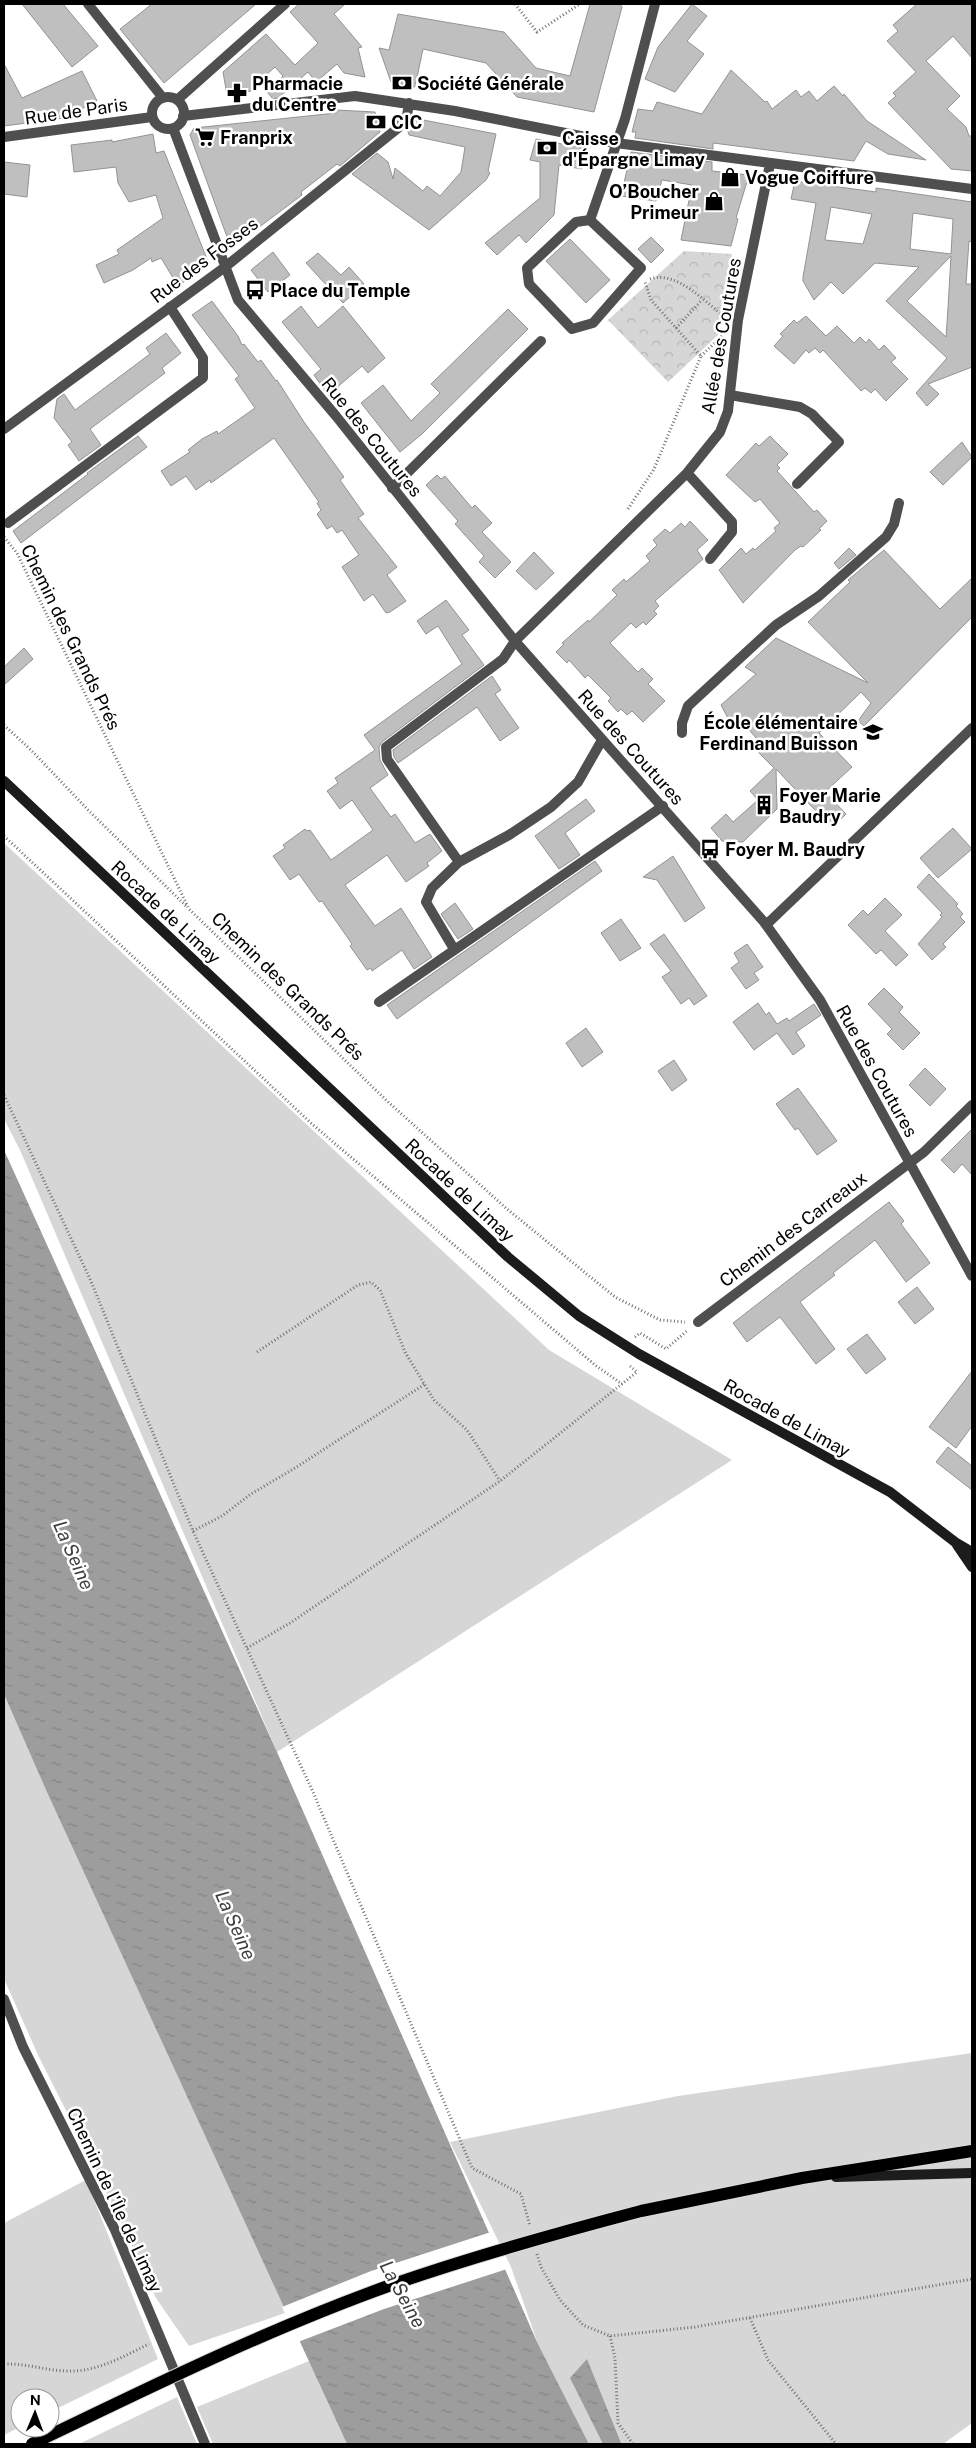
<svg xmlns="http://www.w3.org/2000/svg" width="976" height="2448" font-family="'Public Sans',sans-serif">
	<defs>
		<pattern id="park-crowns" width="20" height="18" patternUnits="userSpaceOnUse" patternTransform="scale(1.25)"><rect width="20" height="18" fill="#d6d6d6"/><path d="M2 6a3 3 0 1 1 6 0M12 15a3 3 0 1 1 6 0" fill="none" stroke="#b6b6b6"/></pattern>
		<pattern id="water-ripples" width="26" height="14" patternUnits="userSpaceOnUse" patternTransform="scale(1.25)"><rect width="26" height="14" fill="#9d9d9d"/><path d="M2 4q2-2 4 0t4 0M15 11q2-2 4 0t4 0" fill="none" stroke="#858585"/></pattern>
	</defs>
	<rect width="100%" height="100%" fill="#fff"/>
	<path fill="#d6d6d6" d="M 4,843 L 549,1350 L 732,1460 L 277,1752 L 20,1150 L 4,1119 Z
		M 4,1694 L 288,2312 L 189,2346 L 156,2298 L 99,2176 L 39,2057 L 4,1979 Z
		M 972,2053 L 972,2423 L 943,2444 L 589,2444 L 538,2344 L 511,2267 L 450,2142 L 678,2096 Z
		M 86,2180 L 158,2359 L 50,2412 L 50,2398 L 20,2398 L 20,2427 L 4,2435 L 4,2223 Z
		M 309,2361 L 347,2444 L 213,2444 L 197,2407 Z
		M 177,2397 L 197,2444 L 79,2444 Z"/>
	<path fill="url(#park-crowns)" d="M 684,251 L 732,254 L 718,335 L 668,382 L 608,320 Z"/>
	<path fill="url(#water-ripples)" d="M 4,1150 L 277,1752 L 538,2344 L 589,2444 L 347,2444 L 47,1792 L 4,1694 Z
		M 587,2359 L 621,2443 L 622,2444 L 603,2444 L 570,2378 Z"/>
	<path fill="#fff" d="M 491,2232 L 507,2269 L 384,2309 L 298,2342 L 282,2307 L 371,2271 Z"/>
	<path fill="#bfbfbf" stroke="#939393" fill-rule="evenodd" d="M 22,4 L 63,4 L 98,46 L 72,67 Z
		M 152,4 L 256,4 L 164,83 L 120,29 Z
		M 299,4 L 345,4 L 334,14 L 362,47 L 358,48 L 365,77 L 344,73 L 337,64 L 316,82 L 308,72 L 278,98 L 273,99 L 267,92 L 283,76 L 275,67 L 256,84 L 257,90 L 227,95 L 223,72 L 266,34 L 295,65 L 318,43 L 290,12 Z
		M 590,4 L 620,4 L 622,7 L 594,112 L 517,97 L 486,63 L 423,49 L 415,87 L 391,82 L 379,48 L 389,50 L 398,14 L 504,32 L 536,68 L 570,76 Z
		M 692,4 L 707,16 L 687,41 L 704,54 L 675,92 L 645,79 L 658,47 Z
		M 917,4 L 972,4 L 972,58 L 953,36 L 926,61 L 960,96 L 947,109 L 966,127 L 969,136 L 972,136 L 972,171 L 951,169 L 888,103 L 896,96 L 893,93 L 916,72 L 887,41 L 898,31 L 893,25 Z
		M 4,64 L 22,98 L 82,71 L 97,101 L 64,118 L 4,126 Z
		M 731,70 L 765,102 L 767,101 L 772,109 L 796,90 L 801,97 L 809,91 L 817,101 L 834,86 L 843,96 L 844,94 L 867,121 L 926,160 L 888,154 L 866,141 L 854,161 L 713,143 L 713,149 L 635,138 L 636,132 L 632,132 L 638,109 L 653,111 L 657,102 L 702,114 Z
		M 336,110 L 375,112 L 380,132 L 340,166 L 337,164 L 301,192 L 302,195 L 258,228 L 257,226 L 230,245 L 190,135 L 194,128 L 336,113 Z
		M 413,118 L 496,134 L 488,171 L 490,173 L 486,180 L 429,230 L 352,174 L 377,153 L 388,162 L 393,179 L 395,168 L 423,191 L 427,186 L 440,196 L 461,172 L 465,147 L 409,135 L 407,128 Z
		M 153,134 L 156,153 L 164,151 L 209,264 L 178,286 L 161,258 L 152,262 L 151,258 L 133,270 L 104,283 L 96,265 L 119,254 L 117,250 L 163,218 L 156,195 L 129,202 L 118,183 L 116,167 L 74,172 L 71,145 L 112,140 L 112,142 Z
		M 536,139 L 588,149 L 582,169 L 559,165 L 554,215 L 526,243 L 519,235 L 497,255 L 485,243 L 540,198 L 540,162 L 530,160 Z
		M 631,152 L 712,162 L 712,171 L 749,175 L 736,218 L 738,219 L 731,246 L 681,240 L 692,185 L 662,180 L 656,201 L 621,196 Z
		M 4,162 L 30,165 L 27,197 L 4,194 Z
		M 795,181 L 876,192 L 876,188 L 972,202 L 972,242 L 969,241 L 966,284 L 972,284 L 972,367 L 928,384 L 939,394 L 927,406 L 916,393 L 947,358 L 886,301 L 919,267 L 875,263 L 843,294 L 831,282 L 814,300 L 803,281 L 803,277 L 816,203 L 791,199 ZM 831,207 L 872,214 L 863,244 L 825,240 ZM 913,213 L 953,219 L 951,254 L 910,249 ZM 951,256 L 948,308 L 946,337 L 907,301 Z
		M 651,237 L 664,250 L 651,263 L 638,249 Z
		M 570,239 L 610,280 L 586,303 L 546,261 Z
		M 273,252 L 290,275 L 268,292 L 251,270 Z
		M 318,253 L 341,275 L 349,267 L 364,284 L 343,303 L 306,263 Z
		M 212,301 L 238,336 L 242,345 L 244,344 L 258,362 L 261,360 L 276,381 L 277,380 L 304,422 L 344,477 L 340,480 L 364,514 L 358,518 L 397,567 L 387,575 L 406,601 L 390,612 L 386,613 L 373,594 L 364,601 L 342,567 L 359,555 L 342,530 L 337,533 L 332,526 L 327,529 L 317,514 L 321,510 L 317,503 L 319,502 L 274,438 L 211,483 L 210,480 L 196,490 L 186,476 L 171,486 L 161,471 L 190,452 L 188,450 L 202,439 L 217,431 L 218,434 L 255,408 L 235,379 L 239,376 L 192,315 Z
		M 301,306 L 318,328 L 343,306 L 385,358 L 368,373 L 362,366 L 328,395 L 314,375 L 321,369 L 282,322 Z
		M 508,309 L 528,329 L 422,434 L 400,452 L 361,403 L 383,385 L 411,421 L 440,393 L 431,384 Z
		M 806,316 L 826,336 L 837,326 L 854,343 L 860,337 L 866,343 L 869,339 L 879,350 L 884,345 L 896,358 L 891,362 L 908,379 L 886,401 L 875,389 L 871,393 L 865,388 L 861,391 L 823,350 L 820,353 L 815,348 L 809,353 L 806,350 L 794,364 L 774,346 L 783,336 L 780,334 L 794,320 L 797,323 Z
		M 166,333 L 181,353 L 162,368 L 165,373 L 90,429 L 101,445 L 79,461 L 68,445 L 72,442 L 54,418 L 57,399 L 64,394 L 75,410 L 150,354 L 146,348 Z
		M 138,436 L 147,447 L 21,543 L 13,531 L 88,474 L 87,473 Z
		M 770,436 L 788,454 L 777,465 L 780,468 L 777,471 L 814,512 L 817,510 L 827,521 L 819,529 L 821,530 L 803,547 L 801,546 L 795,550 L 743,603 L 719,570 L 741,548 L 746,554 L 753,548 L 755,550 L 776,531 L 774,528 L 780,523 L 760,499 L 755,502 L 726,475 L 756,443 L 759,446 Z
		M 962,442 L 972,457 L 943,485 L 930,472 Z
		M 437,475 L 441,479 L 445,476 L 472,508 L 475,505 L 492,523 L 482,532 L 511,562 L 495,578 L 479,562 L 484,556 L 455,524 L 458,521 L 426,485 Z
		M 690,521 L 708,540 L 697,550 L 703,559 L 655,601 L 659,606 L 654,611 L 657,614 L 646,625 L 643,622 L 636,628 L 631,623 L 610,643 L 638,672 L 642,668 L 653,679 L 648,684 L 665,701 L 643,722 L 632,711 L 627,715 L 621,709 L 618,712 L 608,701 L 611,698 L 588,675 L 585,678 L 569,660 L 567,663 L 556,652 L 564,644 L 562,643 L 588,620 L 589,622 L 617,595 L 612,590 L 624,579 L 626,582 L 650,561 L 646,556 L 657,545 L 653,540 L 665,529 L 670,533 L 681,523 L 685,527 Z
		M 849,548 L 856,555 L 839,569 L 834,563 Z
		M 884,550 L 940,609 L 972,578 L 972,617 L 864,726 L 858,721 L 871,703 L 861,692 L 819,733 L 852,767 L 825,792 L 846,814 L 832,828 L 776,769 L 777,809 L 743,842 L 722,841 L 711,828 L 726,814 L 733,822 L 758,800 L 750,791 L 774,768 L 757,751 L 763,746 L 738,717 L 730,722 L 721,705 L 756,674 L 745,667 L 776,638 L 868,683 L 808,622 L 850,582 L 848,580 Z
		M 534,552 L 554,573 L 536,590 L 516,571 Z
		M 446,600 L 469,630 L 462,635 L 484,665 L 382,742 L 379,747 L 380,760 L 388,775 L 370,788 L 391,817 L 395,814 L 415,843 L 430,834 L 442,851 L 427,863 L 429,866 L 406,882 L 387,855 L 345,885 L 375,926 L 401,908 L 432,957 L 414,969 L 402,950 L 372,971 L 371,968 L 367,970 L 350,946 L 352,944 L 322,901 L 319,902 L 299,874 L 290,880 L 273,856 L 285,848 L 283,845 L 305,829 L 307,831 L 310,830 L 331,860 L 373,830 L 352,800 L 340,809 L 327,791 L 338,783 L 335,778 L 375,750 L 364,735 L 462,664 L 438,626 L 426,634 L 417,621 Z
		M 24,648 L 33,659 L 4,685 L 4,667 Z
		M 492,676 L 501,690 L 495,694 L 519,728 L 500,741 L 477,707 L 398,763 L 394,757 L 393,750 Z
		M 586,799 L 595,811 L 565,833 L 580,855 L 559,869 L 535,836 Z
		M 953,828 L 972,849 L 938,878 L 920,858 Z
		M 673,856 L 705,908 L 685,922 L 657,880 L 643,877 Z
		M 595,861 L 602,871 L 397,1019 L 387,1005 Z
		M 929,874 L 958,904 L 956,906 L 963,914 L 960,917 L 965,922 L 943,944 L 946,947 L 932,960 L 918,944 L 942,917 L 940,915 L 942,913 L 917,887 Z
		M 885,898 L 902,915 L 885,931 L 908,955 L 896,966 L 881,950 L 876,954 L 848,925 L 863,910 L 868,915 Z
		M 455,903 L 473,929 L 458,939 L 441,914 Z
		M 621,919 L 641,948 L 620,961 L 601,933 Z
		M 664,934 L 707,996 L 694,1005 L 689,998 L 681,1004 L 662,977 L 671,971 L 650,944 Z
		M 747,944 L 763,967 L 754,973 L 759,980 L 746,989 L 731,968 L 739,962 L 734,953 Z
		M 884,988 L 903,1007 L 899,1012 L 920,1033 L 903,1050 L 887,1034 L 892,1029 L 868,1004 Z
		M 758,1003 L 766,1015 L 769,1012 L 777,1024 L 787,1018 L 789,1021 L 814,1004 L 821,1015 L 796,1032 L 805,1046 L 793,1055 L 777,1033 L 754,1050 L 733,1022 Z
		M 586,1028 L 603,1052 L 582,1067 L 566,1043 Z
		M 674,1060 L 687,1080 L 672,1091 L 658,1071 Z
		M 925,1068 L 946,1089 L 930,1106 L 909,1085 Z
		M 798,1088 L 837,1141 L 817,1155 L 798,1128 L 795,1130 L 776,1104 Z
		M 972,1129 L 972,1175 L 962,1164 L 954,1173 L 941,1160 Z
		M 889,1202 L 904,1221 L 901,1224 L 930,1263 L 906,1282 L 875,1240 L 833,1273 L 835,1275 L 800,1302 L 835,1349 L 816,1364 L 780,1317 L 747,1342 L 733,1323 Z
		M 917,1287 L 934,1309 L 915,1324 L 898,1302 Z
		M 867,1334 L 886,1359 L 866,1374 L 847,1349 Z
		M 972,1371 L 972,1426 L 956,1448 L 929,1427 Z
		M 948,1447 L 972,1466 L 972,1490 L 936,1462 Z"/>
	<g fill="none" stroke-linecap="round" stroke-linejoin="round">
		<defs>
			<path id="primary" d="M 641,2211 L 802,2178 L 972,2151"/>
		</defs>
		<use href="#primary" stroke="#dbdbdb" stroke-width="14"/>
		<path stroke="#717171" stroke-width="3" stroke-dasharray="1 2.5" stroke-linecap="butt" d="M 515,4 L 537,32 L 580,4
			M 650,279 C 677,270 706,303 726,318
			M 676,328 L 702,300
			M 701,356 L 722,336
			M 628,509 L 654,469 L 701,356 L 651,300 L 645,282
			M 4,537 L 17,553 L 189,909 L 386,1100 L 507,1209 L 615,1297 L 660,1320 L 685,1322
			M 4,725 L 33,752 L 90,812 L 186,906
			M 4,836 L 312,1124 L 595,1365 L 622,1384
			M 4,1095 L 90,1279 L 193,1531 L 313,1792 L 472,2168 L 521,2194 L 530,2226
			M 635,1337 L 640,1333 L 666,1349 L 688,1330
			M 257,1352 L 358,1285 L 371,1282 L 380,1290 L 405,1352 L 434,1400 L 467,1430 L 500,1481
			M 193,1531 L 222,1516 L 251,1494 L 295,1468 L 425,1384
			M 247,1648 L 290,1623 L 500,1481 L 637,1372 L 630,1366
			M 537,2254 L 541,2267 L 560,2300 L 583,2325 L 610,2336 L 695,2327 L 972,2279
			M 750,2318 L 768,2360 L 836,2444
			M 610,2336 L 615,2358 L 618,2423 L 633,2444
			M 4,2364 C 26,2363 47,2371 69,2371 C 97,2372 124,2356 149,2344"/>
		<path stroke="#4f4f4f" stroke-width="10" d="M 730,395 L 800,407 L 812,414 L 839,442 L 797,484
			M 392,488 L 541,341
			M 8,523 L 203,378 L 203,358 L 170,307
			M 682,733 L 682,723 L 688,706 L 776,625 L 819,596 L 886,537 L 894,524 L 899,503
			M 459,862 L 387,759 L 386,747 L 503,659 L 515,641
			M 454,949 L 426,902 L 432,888 L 459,862 L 509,835 L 551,807 L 578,782 L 602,740
			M 379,1002 L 663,806"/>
		<path stroke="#4f4f4f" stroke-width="10" d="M 88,4 L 163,98
			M152 113a16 16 0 1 1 32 0a16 16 0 1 1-32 0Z
			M 177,100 L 285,4
			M 183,116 L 355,96 L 455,111 L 616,143 L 972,189
			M 173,128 L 238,300 L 336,416 L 515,641 L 764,922 L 820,1000 L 972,1276
			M 4,137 L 152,117
			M 590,220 L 641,268 L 593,323 L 572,329 L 529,284 L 527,268 L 576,222 L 590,220 L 625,119 L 655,4
			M 4,429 L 225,267 L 398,128 L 407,116 L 409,103
			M 687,473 L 732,522 L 732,532 L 710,559
			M 515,641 L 687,473 L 720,432 L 728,411 L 738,320 L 770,164
			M 766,925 L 972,728
			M 698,1322 L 924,1152 L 972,1105
			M 4,1999 L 23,2047 L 115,2230 L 205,2444"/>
		<path stroke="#1c1c1c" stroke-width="10" d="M 4,781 L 508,1257 L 579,1316 L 639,1354 L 890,1492 L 955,1542 L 972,1552
			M 957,1545 L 972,1567
			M 836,2177 L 972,2173"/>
		<use href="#primary" stroke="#000" stroke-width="12"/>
		<defs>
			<path id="primary-bridge" d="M 32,2444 C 150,2387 268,2329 391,2285 C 474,2256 557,2233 641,2211"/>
		</defs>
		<use href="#primary-bridge" stroke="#dbdbdb" stroke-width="14" stroke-linecap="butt"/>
		<use href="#primary-bridge" stroke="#000" stroke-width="12"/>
	</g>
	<defs>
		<symbol id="bank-bare" viewBox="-9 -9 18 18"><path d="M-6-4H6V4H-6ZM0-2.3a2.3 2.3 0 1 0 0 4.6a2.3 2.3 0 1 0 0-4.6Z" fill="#000" stroke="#fff" stroke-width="2.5" paint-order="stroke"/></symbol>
		<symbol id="pharmacy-bare" viewBox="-9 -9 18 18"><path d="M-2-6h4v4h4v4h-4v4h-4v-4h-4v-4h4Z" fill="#000" stroke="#fff" stroke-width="2.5" paint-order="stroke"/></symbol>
		<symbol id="supermarket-bare" viewBox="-9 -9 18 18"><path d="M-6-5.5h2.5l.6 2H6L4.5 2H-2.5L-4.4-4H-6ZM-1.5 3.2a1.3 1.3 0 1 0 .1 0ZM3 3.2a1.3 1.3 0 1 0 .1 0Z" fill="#000" stroke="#fff" stroke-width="2.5" paint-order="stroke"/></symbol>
		<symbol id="shop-bare" viewBox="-9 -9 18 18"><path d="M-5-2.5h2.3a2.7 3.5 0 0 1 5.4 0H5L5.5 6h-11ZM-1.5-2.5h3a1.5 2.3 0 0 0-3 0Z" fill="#000" stroke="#fff" stroke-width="2.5" paint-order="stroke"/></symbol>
		<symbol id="bus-bare" viewBox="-9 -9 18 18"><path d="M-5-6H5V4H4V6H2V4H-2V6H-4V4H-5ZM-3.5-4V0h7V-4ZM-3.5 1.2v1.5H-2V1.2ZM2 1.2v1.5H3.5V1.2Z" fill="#000" stroke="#fff" stroke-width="2.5" paint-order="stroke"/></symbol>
		<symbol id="school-bare" viewBox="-9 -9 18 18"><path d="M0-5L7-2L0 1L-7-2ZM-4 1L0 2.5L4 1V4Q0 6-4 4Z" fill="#000" stroke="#fff" stroke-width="2.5" paint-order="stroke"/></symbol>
		<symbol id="building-bare" viewBox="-9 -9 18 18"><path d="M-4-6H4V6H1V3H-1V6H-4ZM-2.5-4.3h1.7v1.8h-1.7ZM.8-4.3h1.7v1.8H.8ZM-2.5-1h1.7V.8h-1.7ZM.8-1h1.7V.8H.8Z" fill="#000" stroke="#fff" stroke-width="2.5" paint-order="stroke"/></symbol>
	</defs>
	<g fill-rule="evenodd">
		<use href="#bank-bare" x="388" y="69" width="28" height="28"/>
		<use href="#pharmacy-bare" x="223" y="79" width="28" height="28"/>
		<use href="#bank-bare" x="362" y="108" width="28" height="28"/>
		<use href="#supermarket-bare" x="191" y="123" width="28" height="28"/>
		<use href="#bank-bare" x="533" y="134" width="28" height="28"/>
		<use href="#shop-bare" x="716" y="163" width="28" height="28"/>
		<use href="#shop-bare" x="700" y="187" width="28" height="28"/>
		<use href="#bus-bare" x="241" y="276" width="28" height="28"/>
		<use href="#school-bare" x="859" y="718" width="28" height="28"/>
		<use href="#building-bare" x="750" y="791" width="28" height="28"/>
		<use href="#bus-bare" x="696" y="835" width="28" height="28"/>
	</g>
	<g text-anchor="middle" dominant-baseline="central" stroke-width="5" stroke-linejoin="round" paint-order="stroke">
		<g font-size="18" font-weight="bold" fill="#000" stroke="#fff" text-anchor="start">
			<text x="252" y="83">Pharmacie<tspan x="252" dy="21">du Centre</tspan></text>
			<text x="417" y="83">Société Générale</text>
			<text x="391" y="122">CIC</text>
			<text x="220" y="137">Franprix</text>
			<text x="562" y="138">Caisse<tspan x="562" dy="21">d'Épargne Limay</tspan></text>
			<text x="745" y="177">Vogue Coiffure</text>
			<text x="699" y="191" text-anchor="end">O’Boucher<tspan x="699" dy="21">Primeur</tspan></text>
			<text x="270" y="290">Place du Temple</text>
			<text x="858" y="722" text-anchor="end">École élémentaire<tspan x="858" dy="21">Ferdinand Buisson</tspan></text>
			<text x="779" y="795">Foyer Marie<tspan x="779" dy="21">Baudry</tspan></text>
			<text x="725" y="849">Foyer M. Baudry</text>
		</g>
		<g font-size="18" fill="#000" stroke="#fff">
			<text transform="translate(76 111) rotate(-8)">Rue de Paris</text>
			<text transform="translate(204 260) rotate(-37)">Rue des Fosses</text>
			<text transform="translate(721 336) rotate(-80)">Allée des Coutures</text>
			<text transform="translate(372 437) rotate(51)">Rue des Coutures</text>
			<text transform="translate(71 637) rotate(64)">Chemin des Grands Prés</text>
			<text transform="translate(631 747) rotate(48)">Rue des Coutures</text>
			<text transform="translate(166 912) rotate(43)">Rocade de Limay</text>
			<text transform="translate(288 986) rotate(44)">Chemin des Grands Prés</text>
			<text transform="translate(877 1071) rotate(61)">Rue des Coutures</text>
			<text transform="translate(460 1190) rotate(43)">Rocade de Limay</text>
			<text transform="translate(793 1229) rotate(-37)">Chemin des Carreaux</text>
			<text transform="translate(787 1418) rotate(29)">Rocade de Limay</text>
			<text transform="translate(115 2200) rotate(65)">Chemin de l'Île de Limay</text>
		</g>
		<g font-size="19" font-style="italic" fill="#3e3e3e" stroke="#fff">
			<text transform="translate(74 1555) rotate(66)">La Seine</text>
			<text transform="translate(236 1925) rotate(66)">La Seine</text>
			<text transform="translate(403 2294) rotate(61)">La Seine</text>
		</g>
	</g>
	<rect width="976" height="2448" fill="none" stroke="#000000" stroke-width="10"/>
	<g transform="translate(35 2413) rotate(1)"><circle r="24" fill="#ffffff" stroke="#999999"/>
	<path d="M0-4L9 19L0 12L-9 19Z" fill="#000000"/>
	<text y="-8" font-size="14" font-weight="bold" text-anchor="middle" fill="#000000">N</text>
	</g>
</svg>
